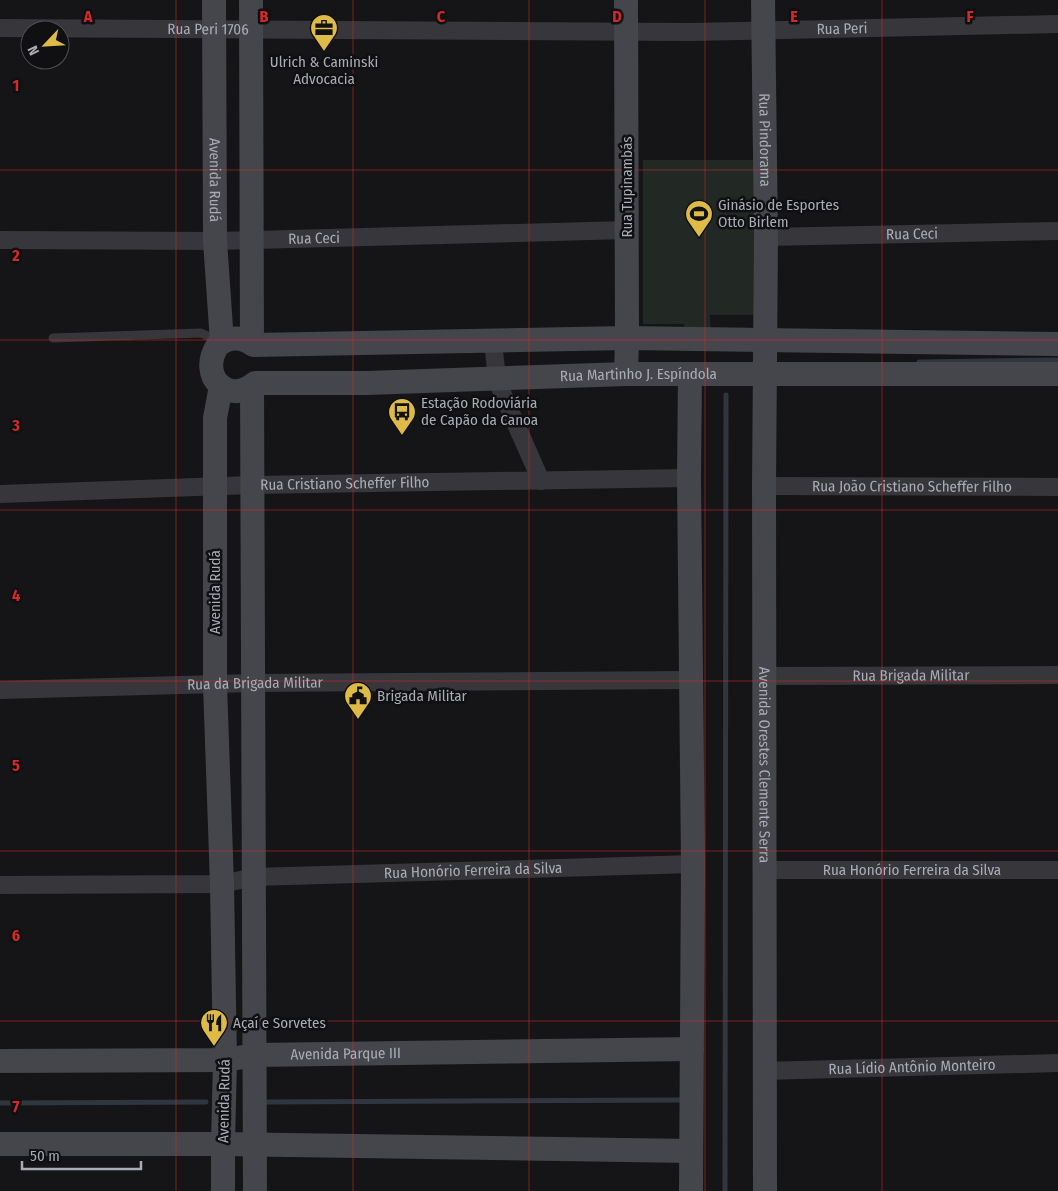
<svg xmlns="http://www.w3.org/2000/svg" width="1058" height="1191" font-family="'Fira Sans Condensed',sans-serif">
	<rect width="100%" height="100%" fill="#151517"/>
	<path fill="#222823" d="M 643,160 L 756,160 L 756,315 L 710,315 L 711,333 L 685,333 L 684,324 L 643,324 Z"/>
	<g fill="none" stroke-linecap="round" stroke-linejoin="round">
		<path stroke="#30363e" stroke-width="5" d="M 919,362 L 1058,360
			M 266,1102 L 682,1100
			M 0,1103 L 206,1102
			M 725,1191 L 726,395"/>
		<path stroke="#37373b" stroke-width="9" d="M 53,338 L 201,333 L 210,337 L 218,345"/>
		<g stroke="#37373b" stroke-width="18">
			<path id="s1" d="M 0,28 L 690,32 L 1058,24"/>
			<path id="s2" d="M 766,237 L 1058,231"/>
			<path id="s3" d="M 0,240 L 215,241 L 627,230"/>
			<path d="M 493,342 L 497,378 L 501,390 L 541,481"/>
			<path id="s4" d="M 764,486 L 1058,487"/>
			<path id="s5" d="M 0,494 L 252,485 L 689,478"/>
			<path id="s6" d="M 765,676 L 1058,675"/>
			<path id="s7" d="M 0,690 L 253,683 L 691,680"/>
			<path id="s8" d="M 766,870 L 1058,870"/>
			<path id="s9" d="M 0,885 L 222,884 L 254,877 L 693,864"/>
			<path id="s10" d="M 764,1071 L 1058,1063"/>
		</g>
		<g stroke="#45464b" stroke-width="24">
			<path id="s11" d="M 214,0 L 215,241 L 222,342"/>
			<path d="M 251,0 L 252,344"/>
			<path id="s12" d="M 763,0 L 766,237 L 764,486 L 765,1191"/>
			<path id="s13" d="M 1058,344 L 627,338 L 254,345 C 242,337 230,336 218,345 C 197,376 229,406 255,383 L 367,383 L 626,374 L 1058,374"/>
			<path d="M 626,374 L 627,338 L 626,0"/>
			<path d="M 690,375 L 689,478 L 693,864 L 691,1191"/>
			<path d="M 221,386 L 215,418 L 215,685 L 222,884 L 225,1060 L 223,1144 L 223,1191"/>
			<path d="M 252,386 L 255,1191"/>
			<path id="s14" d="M 0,1061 L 225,1060 L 255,1055 L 692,1049"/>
			<path d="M 0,1144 L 223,1144 L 691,1151"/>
		</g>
	</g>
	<path fill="none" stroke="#d62828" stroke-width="1" stroke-opacity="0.55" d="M 176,0 L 176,1191M 353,0 L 353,1191M 529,0 L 529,1191M 705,0 L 705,1191M 882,0 L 882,1191M 0,170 L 1058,170M 0,340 L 1058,340M 0,510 L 1058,510M 0,681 L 1058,681M 0,851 L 1058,851M 0,1021 L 1058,1021"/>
	<defs>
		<symbol id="office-pin" viewBox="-11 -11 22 30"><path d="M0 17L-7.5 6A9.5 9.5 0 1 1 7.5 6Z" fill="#deba46" stroke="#101012"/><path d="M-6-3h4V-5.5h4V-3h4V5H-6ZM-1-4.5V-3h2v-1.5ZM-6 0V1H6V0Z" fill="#111"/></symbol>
		<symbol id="stadium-pin" viewBox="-11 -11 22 30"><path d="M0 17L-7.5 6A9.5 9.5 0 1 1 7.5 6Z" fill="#deba46" stroke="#101012"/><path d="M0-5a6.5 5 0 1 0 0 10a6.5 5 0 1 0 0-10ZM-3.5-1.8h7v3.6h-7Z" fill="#111"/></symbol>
		<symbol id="bus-pin" viewBox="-11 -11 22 30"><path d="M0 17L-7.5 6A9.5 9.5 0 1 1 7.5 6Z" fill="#deba46" stroke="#101012"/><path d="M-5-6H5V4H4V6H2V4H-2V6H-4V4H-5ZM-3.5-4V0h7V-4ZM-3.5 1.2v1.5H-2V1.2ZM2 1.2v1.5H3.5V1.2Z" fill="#111"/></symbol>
		<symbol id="civic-pin" viewBox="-11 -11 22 30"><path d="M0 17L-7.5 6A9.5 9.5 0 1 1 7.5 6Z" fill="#deba46" stroke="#101012"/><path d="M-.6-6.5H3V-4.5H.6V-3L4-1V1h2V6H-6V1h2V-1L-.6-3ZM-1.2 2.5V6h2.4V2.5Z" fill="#111"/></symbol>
		<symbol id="restaurant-pin" viewBox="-11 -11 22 30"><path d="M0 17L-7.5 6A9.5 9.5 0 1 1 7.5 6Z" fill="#deba46" stroke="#101012"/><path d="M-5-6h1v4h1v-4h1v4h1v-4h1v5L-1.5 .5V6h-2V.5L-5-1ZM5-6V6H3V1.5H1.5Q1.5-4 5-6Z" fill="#111"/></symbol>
	</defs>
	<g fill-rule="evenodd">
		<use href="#office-pin" x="308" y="12" width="32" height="43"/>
		<use href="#stadium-pin" x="683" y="198" width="32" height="43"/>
		<use href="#bus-pin" x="386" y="396" width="32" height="43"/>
		<use href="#civic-pin" x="342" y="680" width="32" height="43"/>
		<use href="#restaurant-pin" x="198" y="1007" width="32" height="43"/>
	</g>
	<g text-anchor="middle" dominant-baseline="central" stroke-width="5" stroke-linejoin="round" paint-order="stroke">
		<g font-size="15" fill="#a9abb5" stroke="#101012">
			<text stroke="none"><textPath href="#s1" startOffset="208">Rua Peri 1706</textPath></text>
			<text stroke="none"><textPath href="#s1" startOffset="842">Rua Peri</textPath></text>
			<text stroke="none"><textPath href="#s12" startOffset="140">Rua Pindorama</textPath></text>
			<text stroke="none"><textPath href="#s11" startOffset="180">Avenida Rudá</textPath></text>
			<text transform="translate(627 187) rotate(-90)">Rua Tupinambás</text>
			<text stroke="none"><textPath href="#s2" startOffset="146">Rua Ceci</textPath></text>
			<text stroke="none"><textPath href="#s3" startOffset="314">Rua Ceci</textPath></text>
			<text stroke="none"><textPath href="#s13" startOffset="1309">Rua Martinho J. Espíndola</textPath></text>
			<text stroke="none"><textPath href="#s5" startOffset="345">Rua Cristiano Scheffer Filho</textPath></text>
			<text stroke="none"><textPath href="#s4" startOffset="148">Rua João Cristiano Scheffer Filho</textPath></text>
			<text transform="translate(215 592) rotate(-90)">Avenida Rudá</text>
			<text stroke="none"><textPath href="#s6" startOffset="146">Rua Brigada Militar</textPath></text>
			<text stroke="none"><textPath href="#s7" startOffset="255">Rua da Brigada Militar</textPath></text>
			<text stroke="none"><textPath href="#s12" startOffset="765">Avenida Orestes Clemente Serra</textPath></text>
			<text stroke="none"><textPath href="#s8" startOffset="146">Rua Honório Ferreira da Silva</textPath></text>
			<text stroke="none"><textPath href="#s9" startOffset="474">Rua Honório Ferreira da Silva</textPath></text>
			<text stroke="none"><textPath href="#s14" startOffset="346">Avenida Parque III</textPath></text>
			<text stroke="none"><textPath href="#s10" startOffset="148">Rua Lídio Antônio Monteiro</textPath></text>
			<text transform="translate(224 1101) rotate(-89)">Avenida Rudá</text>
		</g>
		<g font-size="15" fill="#a9abb5" stroke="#101012" text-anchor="start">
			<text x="324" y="62" text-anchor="middle">Ulrich &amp; Caminski<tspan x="324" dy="17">Advocacia</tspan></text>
			<text x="718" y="205">Ginásio de Esportes<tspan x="718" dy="17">Otto Birlem</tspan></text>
			<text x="421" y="403">Estação Rodoviária<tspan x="421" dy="17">de Capão da Canoa</tspan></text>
			<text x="377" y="696">Brigada Militar</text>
			<text x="233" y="1023">Açaí e Sorvetes</text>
		</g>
	</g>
	<g font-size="16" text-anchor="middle" font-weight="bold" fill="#d62828" stroke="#101012" stroke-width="5" stroke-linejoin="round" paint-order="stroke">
		<text x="88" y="22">A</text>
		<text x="264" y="22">B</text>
		<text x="441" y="22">C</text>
		<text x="617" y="22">D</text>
		<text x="794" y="22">E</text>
		<text x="970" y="22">F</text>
		<text x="16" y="91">1</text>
		<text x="16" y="261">2</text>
		<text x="16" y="431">3</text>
		<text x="16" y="601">4</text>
		<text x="16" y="771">5</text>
		<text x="16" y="941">6</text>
		<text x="16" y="1112">7</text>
	</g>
	<g transform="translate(45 45) rotate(245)"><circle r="24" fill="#101012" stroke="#4d4e53"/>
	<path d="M0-4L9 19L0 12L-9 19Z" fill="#deba46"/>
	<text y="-8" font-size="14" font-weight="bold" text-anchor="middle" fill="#a9abb5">N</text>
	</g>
	<path d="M22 1161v8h119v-8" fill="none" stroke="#a9abb5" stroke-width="2.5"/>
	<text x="30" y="1161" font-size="15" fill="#a9abb5" stroke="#101012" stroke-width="4" paint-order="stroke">50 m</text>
</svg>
